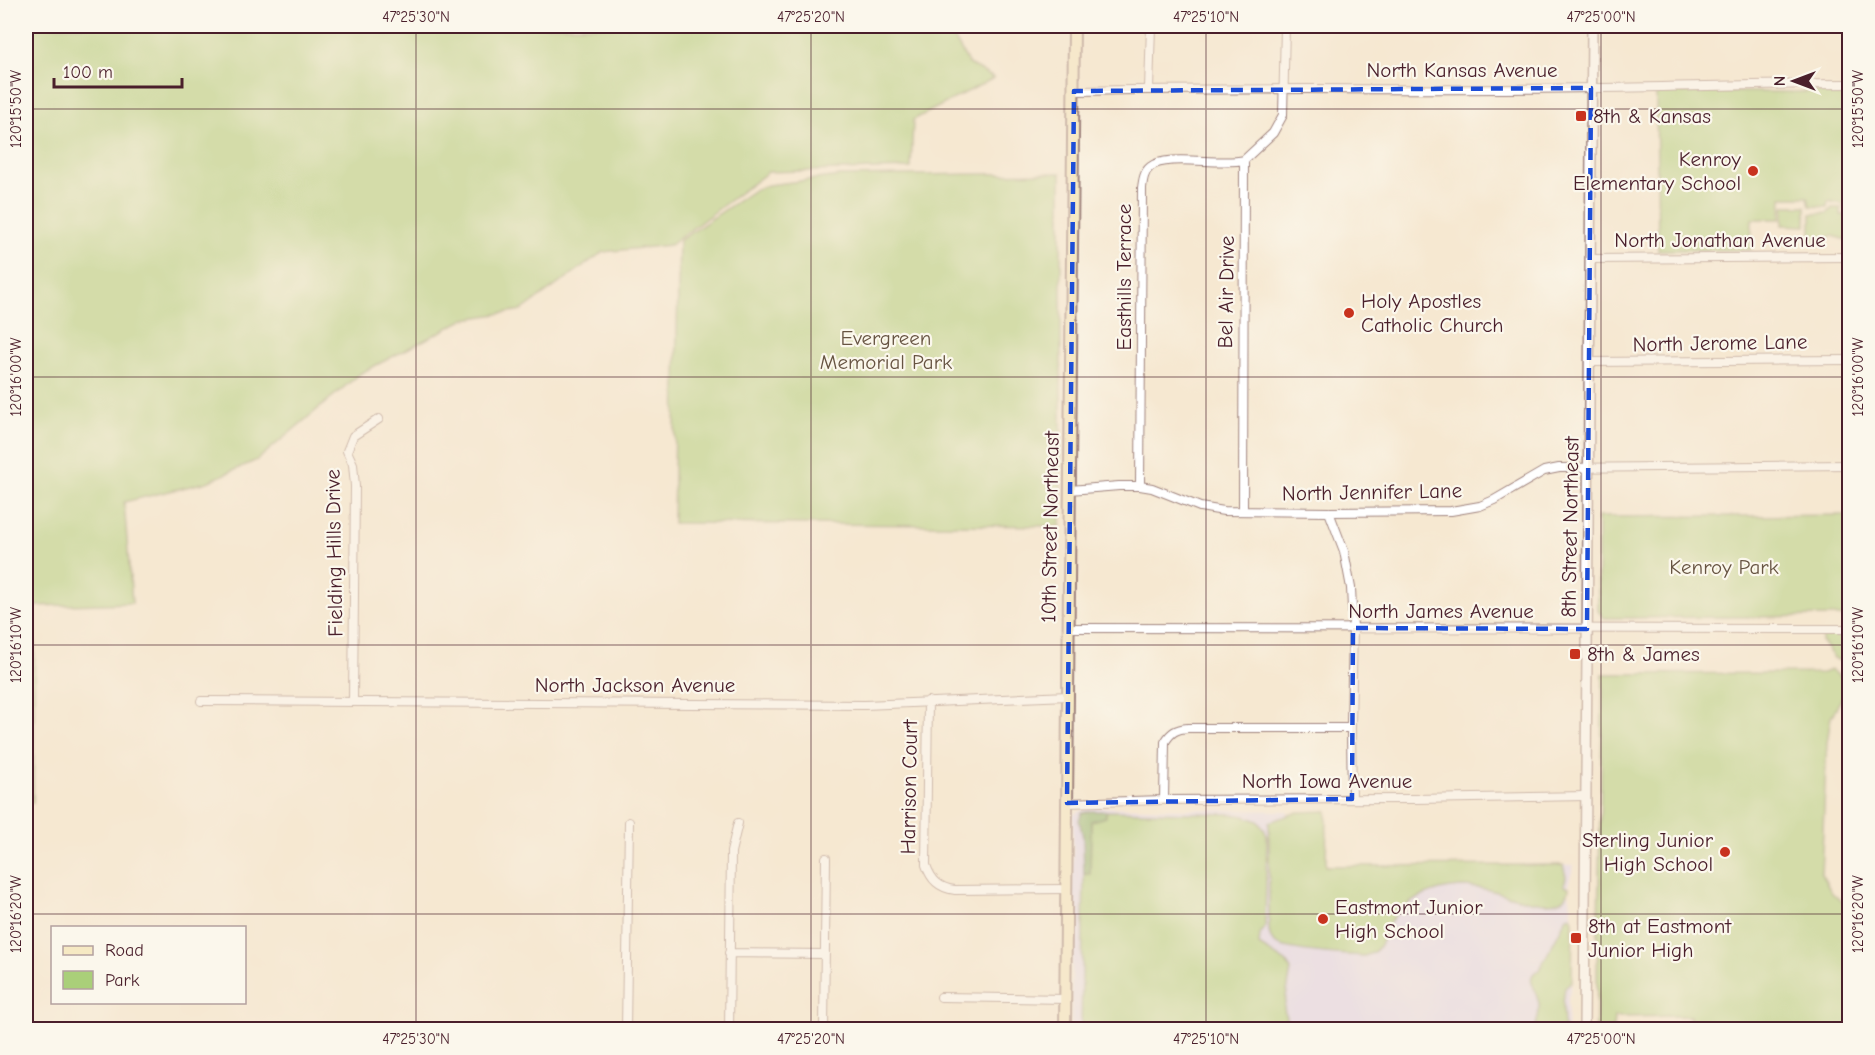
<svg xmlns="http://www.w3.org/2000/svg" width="1875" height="1055" font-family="'Comic Neue',sans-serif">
	<rect width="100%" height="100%" fill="#fbf7ec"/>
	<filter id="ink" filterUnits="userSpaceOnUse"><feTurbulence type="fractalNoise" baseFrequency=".0167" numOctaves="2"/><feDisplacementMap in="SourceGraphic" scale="12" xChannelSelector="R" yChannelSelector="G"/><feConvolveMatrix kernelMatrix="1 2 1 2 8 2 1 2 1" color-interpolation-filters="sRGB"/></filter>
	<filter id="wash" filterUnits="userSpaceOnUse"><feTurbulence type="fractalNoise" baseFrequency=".008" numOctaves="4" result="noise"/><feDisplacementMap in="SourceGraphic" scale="24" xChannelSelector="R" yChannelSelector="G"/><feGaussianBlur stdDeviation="1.35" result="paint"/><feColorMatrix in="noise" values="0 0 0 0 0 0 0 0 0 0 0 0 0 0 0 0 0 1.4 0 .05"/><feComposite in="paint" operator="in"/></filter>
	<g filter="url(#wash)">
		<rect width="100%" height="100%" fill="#f6e8d1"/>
		<path fill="#dfd5f5" d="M 1088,807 L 1286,811 L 1288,814 L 1298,812 L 1327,811 L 1326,866 L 1574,865 L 1569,881 L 1569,893 L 1573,920 L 1572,981 L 1568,999 L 1567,1029 L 1071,1030 L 1073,815 Z"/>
		<path fill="#aacf79" stroke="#7a7752" stroke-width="1.5" d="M 26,26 L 947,26 L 969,64 L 994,78 L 913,120 L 911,168 L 768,172 L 670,245 L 603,252 L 522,310 L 465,319 L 361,373 L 257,460 L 207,482 L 124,502 L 132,603 L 35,606 L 33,803 L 26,803 Z
			M 1849,92 L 1849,229 L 1848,229 L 1848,219 L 1843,204 L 1828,201 L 1827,207 L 1810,206 L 1808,197 L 1782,197 L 1781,219 L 1752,219 L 1751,250 L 1658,250 L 1656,92 Z
			M 1061,173 L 1061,526 L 673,523 L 679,241 L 754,190 L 768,185 L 841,176 Z
			M 1784,206 L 1806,206 L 1806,226 L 1783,225 Z
			M 1832,208 L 1841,208 L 1841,215 L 1846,215 L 1847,240 L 1833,236 L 1826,238 L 1824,244 L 1809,241 L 1811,236 L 1811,214 L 1828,213 Z
			M 1849,515 L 1849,616 L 1604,618 L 1598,611 L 1598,517 Z
			M 1823,635 L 1849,635 L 1849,666 L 1834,658 L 1822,642 Z
			M 1830,670 L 1843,678 L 1845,692 L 1831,717 L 1827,742 L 1821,874 L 1832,893 L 1849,907 L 1849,1029 L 1690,1029 L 1690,1016 L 1614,1017 L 1613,1029 L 1596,1029 L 1603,674 L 1823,673 Z
			M 1106,811 L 1230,814 L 1244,816 L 1258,821 L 1264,829 L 1267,836 L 1265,928 L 1260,934 L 1259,945 L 1286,962 L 1291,970 L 1284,1008 L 1288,1029 L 1260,1027 L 1259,1030 L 1081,1030 L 1084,874 L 1090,873 L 1091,820 L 1105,817 Z
			M 1327,811 L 1326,866 L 1563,865 L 1566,877 L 1564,885 L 1569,887 C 1568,918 1510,895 1493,891 C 1483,888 1472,887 1461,887 C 1436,888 1404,900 1390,922 C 1380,937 1385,951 1364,956 C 1348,955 1285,951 1275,943 C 1270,940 1270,935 1269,930 L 1269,822 L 1298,812 Z
			M 1571,916 L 1573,920 L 1572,981 L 1565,987 L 1563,1003 L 1564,1029 L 1535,1029 C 1537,1022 1540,1012 1539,1005 C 1539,992 1522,977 1539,970 L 1567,917 Z"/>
		<path fill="#87b269" stroke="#68684a" stroke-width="1.5" d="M 1091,811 L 1106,811 L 1106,817 L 1091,821 L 1090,874 L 1084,874 L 1083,837 L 1079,820 L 1082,813 Z"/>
	</g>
	<g filter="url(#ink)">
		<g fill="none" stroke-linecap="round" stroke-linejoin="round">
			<defs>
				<path id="minor" d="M 1149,89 L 1151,26
					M 1074,91 C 1247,87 1419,91 1591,88 C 1677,87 1763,84 1850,84
					M 1590,259 L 1850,257
					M 1590,362 L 1850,360
					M 1140,486 L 1142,188 C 1143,180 1144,172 1150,167 C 1166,153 1221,166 1244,160
					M 1070,490 L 1119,486 L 1140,486 L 1152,488 L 1200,507 L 1224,511 L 1329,512 L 1451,511 L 1480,506 L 1494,500 L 1544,471 L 1559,468 L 1850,465
					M 1243,511 L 1244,160 L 1273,133 L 1283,115 L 1285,26
					M 1329,512 L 1344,551 L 1351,588 L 1353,628 L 1351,728 L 1352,799
					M 1068,628 L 1850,629
					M 201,701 L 865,705 L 1068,696
					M 928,701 L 926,865 C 931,880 939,888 955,890 L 1066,889
					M 353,702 L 355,486 L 353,464 L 347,451 L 353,436 L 379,419
					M 1164,800 L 1165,742 C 1171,732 1176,729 1188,728 L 1351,728
					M 1067,803 L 1164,800 L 1414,799 L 1586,796
					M 729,953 L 825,954
					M 941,997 L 1065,999
					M 626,1030 L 629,822
					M 729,1030 L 731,852 L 738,823
					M 824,1030 L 826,858"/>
				<path id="tertiary" d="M 1584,1030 L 1592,26"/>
				<path id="secondary" d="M 1065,1030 L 1074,26"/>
			</defs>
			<use href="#minor" stroke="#a0847e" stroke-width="10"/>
			<use href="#tertiary" stroke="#a0847e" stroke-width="12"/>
			<use href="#secondary" stroke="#a0847e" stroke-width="14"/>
			<use href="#minor" stroke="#fff" stroke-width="8"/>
			<use href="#tertiary" stroke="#fff" stroke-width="9"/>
			<use href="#secondary" stroke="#f6e9c3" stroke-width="10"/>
		</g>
	</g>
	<path d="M0 0H1875V1055H0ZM 1591,88 L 1587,629 L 1353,628 L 1352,799 L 1067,803 L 1074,91 Z" fill="#f6e8d1" fill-opacity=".55" fill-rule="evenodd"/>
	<path fill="none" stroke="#1d4ed8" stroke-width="4.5" stroke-dasharray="12 8" stroke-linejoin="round" d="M 1591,88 L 1587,629 L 1353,628 L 1352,799 L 1067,803 L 1074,91 Z"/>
	<path fill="none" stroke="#4a1f2b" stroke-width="1.5" stroke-opacity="0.45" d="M 416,26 L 416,1030M 811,26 L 811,1030M 1206,26 L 1206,1030M 1601,26 L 1601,1030M 26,109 L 1850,109M 26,377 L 1850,377M 26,645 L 1850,645M 26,914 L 1850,914"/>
	<g fill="#c8321e" stroke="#fbf7ec" stroke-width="2">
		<rect x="1575" y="110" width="12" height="12" rx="3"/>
		<circle cx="1753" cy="171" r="6"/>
		<circle cx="1349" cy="313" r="6"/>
		<rect x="1569" y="648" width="12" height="12" rx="3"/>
		<circle cx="1725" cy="852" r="6"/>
		<circle cx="1323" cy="919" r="6"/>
		<rect x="1570" y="932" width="12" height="12" rx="3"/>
	</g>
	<g text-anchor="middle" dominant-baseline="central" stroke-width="4.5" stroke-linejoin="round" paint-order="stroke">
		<g font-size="21" fill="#4a1f2b" stroke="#fbf7ec">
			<text x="1462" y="70">North Kansas Avenue</text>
			<text x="1720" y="240">North Jonathan Avenue</text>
			<text transform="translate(1124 277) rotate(-90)">Easthills Terrace</text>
			<text transform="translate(1226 292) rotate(-89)">Bel Air Drive</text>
			<text transform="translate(1720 343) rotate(-1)">North Jerome Lane</text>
			<text transform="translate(1372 492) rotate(-1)">North Jennifer Lane</text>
			<text transform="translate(1050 527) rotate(-89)">10th Street Northeast</text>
			<text transform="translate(1570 527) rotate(-89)">8th Street Northeast</text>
			<text transform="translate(334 553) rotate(-91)">Fielding Hills Drive</text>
			<text x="1441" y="611">North James Avenue</text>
			<text x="635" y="685">North Jackson Avenue</text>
			<text x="1327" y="781">North Iowa Avenue</text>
			<text transform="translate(909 787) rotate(-89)">Harrison Court</text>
		</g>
		<g font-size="21" fill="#4a1f2b" stroke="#fbf7ec" text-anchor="start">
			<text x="1593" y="116">8th &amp; Kansas</text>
			<text x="1741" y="159" text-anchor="end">Kenroy<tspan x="1741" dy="24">Elementary School</tspan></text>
			<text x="1361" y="301">Holy Apostles<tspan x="1361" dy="24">Catholic Church</tspan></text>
			<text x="1587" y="654">8th &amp; James</text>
			<text x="1713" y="840" text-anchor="end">Sterling Junior<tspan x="1713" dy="24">High School</tspan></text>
			<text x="1335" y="907">Eastmont Junior<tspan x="1335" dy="24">High School</tspan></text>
			<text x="1588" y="926">8th at Eastmont<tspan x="1588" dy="24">Junior High</tspan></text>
		</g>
		<g font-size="21" fill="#675442" stroke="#fbf7ec">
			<text x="886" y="338">Evergreen<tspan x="886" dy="24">Memorial Park</tspan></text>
			<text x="1724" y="567">Kenroy Park</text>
		</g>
	</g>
	<rect width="1875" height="1055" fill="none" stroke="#fbf7ec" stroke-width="66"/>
	<rect x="51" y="926" width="195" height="78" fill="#fbf7ec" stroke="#b4a19f" stroke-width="1.5"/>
	<rect x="63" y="946" width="30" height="9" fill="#f6e9c3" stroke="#b4a19f" stroke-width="1.5"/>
	<text x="105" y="956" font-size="18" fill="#4a1f2b">Road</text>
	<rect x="63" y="971" width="30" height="18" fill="#aacf79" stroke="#b4a19f" stroke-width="1.5"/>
	<text x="105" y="986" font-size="18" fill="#4a1f2b">Park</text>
	<g transform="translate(1794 81) rotate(270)" stroke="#fbf7ec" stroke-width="4.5" paint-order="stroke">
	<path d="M0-4.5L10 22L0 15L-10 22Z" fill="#4a1f2b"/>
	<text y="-9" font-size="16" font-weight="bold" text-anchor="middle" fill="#4a1f2b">N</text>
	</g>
	<path d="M54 78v9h128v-9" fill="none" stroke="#4a1f2b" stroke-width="3"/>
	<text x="63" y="78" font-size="18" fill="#4a1f2b" stroke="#fbf7ec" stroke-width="4.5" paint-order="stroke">100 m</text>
	<rect x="33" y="33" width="1809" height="989" fill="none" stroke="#4a1f2b" stroke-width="2"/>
	<g font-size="15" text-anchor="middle" fill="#4a1f2b">
		<text x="416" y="22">47°25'30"N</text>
		<text x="811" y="22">47°25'20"N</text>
		<text x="1206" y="22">47°25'10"N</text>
		<text x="1601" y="22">47°25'00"N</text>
		<text transform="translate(1858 109) rotate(-90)" y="5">120°15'50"W</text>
		<text transform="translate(16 109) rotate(-90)" y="5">120°15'50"W</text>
		<text transform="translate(1858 377) rotate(-90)" y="5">120°16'00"W</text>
		<text transform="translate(16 377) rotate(-90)" y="5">120°16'00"W</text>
		<text transform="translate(1858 645) rotate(-90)" y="5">120°16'10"W</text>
		<text transform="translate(16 645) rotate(-90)" y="5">120°16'10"W</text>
		<text transform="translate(1858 914) rotate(-90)" y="5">120°16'20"W</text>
		<text transform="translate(16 914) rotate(-90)" y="5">120°16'20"W</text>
		<text x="416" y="1044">47°25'30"N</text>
		<text x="811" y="1044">47°25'20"N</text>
		<text x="1206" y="1044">47°25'10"N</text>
		<text x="1601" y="1044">47°25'00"N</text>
	</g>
</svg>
